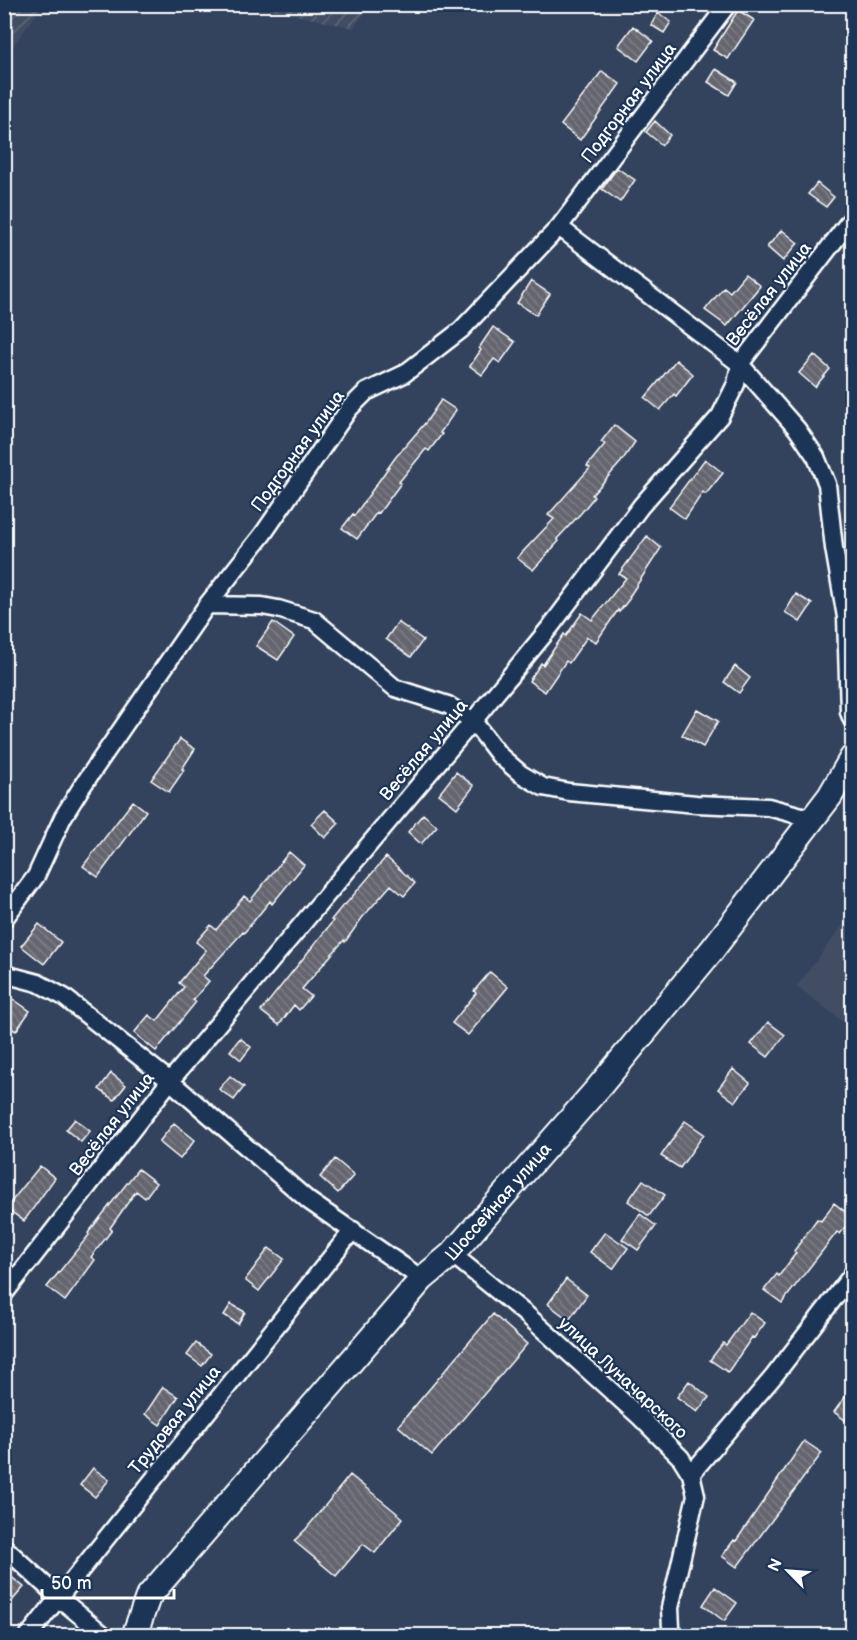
<svg xmlns="http://www.w3.org/2000/svg" width="857" height="1640" font-family="'Balsamiq Sans',sans-serif">
	<defs>
		<pattern id="industrial-furrows" width="10" height="10" patternUnits="userSpaceOnUse" patternTransform="scale(1.5)"><rect width="10" height="10" fill="#424d63"/><path d="M-1 1l2-2M0 10L10 0M9 11l2-2" fill="none" stroke="#5e687a"/></pattern>
		<pattern id="building-back-hatch" width="6" height="6" patternUnits="userSpaceOnUse" patternTransform="scale(1.5)"><rect width="6" height="6" fill="#65656f"/><path d="M-1 5l2 2M0 0l6 6M5-1l2 2" fill="none" stroke="#7c7c85"/></pattern>
	</defs>
	<rect width="100%" height="100%" fill="#33435e"/>
	<filter id="ink" filterUnits="userSpaceOnUse"><feTurbulence type="fractalNoise" baseFrequency=".0167" numOctaves="2"/><feDisplacementMap in="SourceGraphic" scale="12" xChannelSelector="R" yChannelSelector="G"/><feConvolveMatrix kernelMatrix="1 2 1 2 8 2 1 2 1" color-interpolation-filters="sRGB"/></filter>
	<g filter="url(#ink)">
		<path fill="#424d63" d="M 852,913 L 852,1029 L 797,986 Z"/>
		<path fill="url(#industrial-furrows)" d="M 5,4 L 43,5 L 5,57 L 4,5 Z
			M 252,5 L 371,5 L 353,28 Z"/>
		<path fill="url(#building-back-hatch)" stroke="#fff" stroke-width="1.5" d="M 738,10 L 754,20 L 728,59 L 713,50 Z
			M 658,13 L 671,22 L 664,33 L 651,25 Z
			M 633,26 L 653,41 L 638,61 L 618,46 Z
			M 716,69 L 737,82 L 729,95 L 708,82 Z
			M 602,71 L 620,84 L 580,140 L 561,125 Z
			M 655,121 L 670,135 L 662,145 L 646,132 Z
			M 617,168 L 635,180 L 620,202 L 602,189 Z
			M 817,183 L 834,197 L 826,207 L 808,194 Z
			M 782,230 L 798,243 L 783,261 L 767,247 Z
			M 745,274 L 760,286 L 727,326 L 705,310 L 724,287 L 730,292 Z
			M 531,281 L 550,294 L 536,315 L 517,303 Z
			M 493,327 L 515,342 L 500,363 L 494,359 L 482,375 L 470,366 L 481,350 L 479,348 Z
			M 814,355 L 830,369 L 815,387 L 799,373 Z
			M 676,360 L 693,374 L 676,396 L 674,394 L 660,410 L 645,398 Z
			M 441,400 L 456,410 L 440,433 L 442,434 L 429,451 L 426,449 L 399,482 L 401,483 L 379,513 L 377,512 L 357,539 L 342,528 L 353,514 L 354,516 L 395,458 L 426,422 Z
			M 614,425 L 635,442 L 621,462 L 592,495 L 594,497 L 582,512 L 557,539 L 559,541 L 533,570 L 517,558 L 554,519 L 548,515 L 590,468 L 587,466 L 605,444 L 601,442 Z
			M 705,459 L 723,473 L 706,494 L 703,492 L 685,519 L 669,507 Z
			M 647,536 L 661,548 L 629,597 L 630,598 L 619,612 L 618,610 L 596,642 L 587,637 L 569,663 L 566,661 L 545,692 L 529,681 L 541,663 L 543,665 L 564,634 L 566,636 L 582,613 L 592,620 L 626,578 L 619,574 Z
			M 796,594 L 812,604 L 800,622 L 785,612 Z
			M 273,622 L 294,637 L 278,660 L 256,646 Z
			M 398,622 L 423,640 L 411,657 L 386,639 Z
			M 735,666 L 750,678 L 739,693 L 724,682 Z
			M 697,709 L 718,721 L 703,747 L 682,735 Z
			M 180,739 L 195,749 L 182,769 L 184,770 L 169,792 L 151,780 Z
			M 456,772 L 474,786 L 457,808 L 439,794 Z
			M 133,801 L 146,811 L 98,877 L 83,866 Z
			M 325,810 L 339,823 L 325,838 L 311,824 Z
			M 423,814 L 437,826 L 421,844 L 408,832 Z
			M 289,852 L 304,865 L 272,904 L 270,901 L 244,933 L 243,932 L 203,976 L 209,981 L 193,1000 L 196,1002 L 156,1051 L 134,1033 L 149,1015 L 157,1021 L 184,987 L 179,983 L 206,950 L 196,942 L 211,925 L 216,930 L 244,896 L 250,901 Z
			M 386,857 L 415,883 L 404,896 L 391,885 L 362,918 L 345,942 L 344,940 L 302,989 L 311,996 L 299,1010 L 294,1005 L 279,1025 L 261,1011 L 333,921 L 331,920 L 344,904 L 345,905 Z
			M 39,924 L 61,942 L 44,964 L 21,946 Z
			M 490,972 L 508,987 L 468,1035 L 452,1023 L 476,993 L 474,991 Z
			M 13,999 L 30,1011 L 16,1031 L 4,1024 L 4,1010 Z
			M 768,1022 L 785,1035 L 768,1057 L 751,1044 Z
			M 240,1038 L 251,1047 L 241,1060 L 230,1051 Z
			M 733,1069 L 750,1083 L 735,1102 L 718,1089 Z
			M 111,1073 L 126,1085 L 114,1100 L 99,1089 Z
			M 230,1076 L 244,1087 L 234,1100 L 219,1089 Z
			M 75,1119 L 90,1131 L 81,1142 L 66,1130 Z
			M 685,1121 L 704,1134 L 680,1168 L 661,1156 Z
			M 174,1123 L 195,1140 L 180,1159 L 159,1142 Z
			M 335,1159 L 354,1175 L 338,1193 L 320,1177 Z
			M 40,1166 L 55,1178 L 24,1221 L 6,1208 Z
			M 138,1169 L 156,1183 L 145,1198 L 136,1191 L 110,1228 L 112,1230 L 91,1257 L 95,1260 L 65,1301 L 47,1287 L 89,1235 L 88,1233 Z
			M 643,1180 L 665,1195 L 649,1216 L 628,1201 Z
			M 834,1203 L 852,1217 L 840,1234 L 837,1232 L 782,1303 L 764,1290 L 777,1274 L 779,1276 L 796,1253 L 794,1251 L 817,1219 L 821,1221 Z
			M 640,1214 L 656,1226 L 638,1250 L 622,1239 Z
			M 605,1232 L 628,1248 L 613,1269 L 590,1252 Z
			M 269,1248 L 284,1259 L 259,1291 L 245,1280 Z
			M 566,1279 L 587,1295 L 569,1320 L 548,1304 Z
			M 231,1304 L 245,1312 L 238,1324 L 224,1315 Z
			M 750,1312 L 765,1323 L 754,1338 L 752,1337 L 728,1372 L 710,1360 L 723,1343 L 726,1345 Z
			M 493,1314 L 527,1344 L 432,1455 L 398,1426 Z
			M 196,1343 L 211,1354 L 202,1366 L 187,1355 Z
			M 689,1381 L 709,1397 L 697,1412 L 677,1397 Z
			M 163,1387 L 178,1397 L 160,1425 L 145,1414 Z
			M 852,1387 L 852,1425 L 834,1412 Z
			M 804,1441 L 822,1453 L 737,1567 L 722,1556 L 734,1540 L 736,1541 Z
			M 93,1468 L 109,1480 L 95,1497 L 80,1485 Z
			M 350,1475 L 403,1518 L 375,1553 L 363,1544 L 336,1576 L 294,1541 L 306,1529 Z
			M 4,1571 L 24,1587 L 4,1610 Z
			M 715,1587 L 737,1603 L 724,1621 L 703,1605 Z"/>
		<g fill="none" stroke-linecap="round" stroke-linejoin="round">
			<defs>
				<path id="minor" d="M 559,227 L 740,364 L 797,429 L 816,457 L 827,484 L 834,548 L 846,617 L 849,712 L 852,720
					M 207,605 L 262,606 L 278,609 L 314,620 L 395,688 L 448,705 L 473,721 L 499,755 L 521,774 L 543,787 L 569,792 L 696,804 L 768,807 L 813,819
					M 4,919 L 36,876 L 63,817 L 81,788 L 207,605 L 263,534 L 349,409 L 366,392 L 404,374 L 461,330 L 559,227 L 728,4
					M 4,974 L 38,983 L 64,997 L 170,1081 L 309,1201 L 422,1279
					M 452,1254 L 528,1316 L 640,1417 L 681,1458 L 691,1474 L 696,1495 L 670,1608 L 671,1628 L 673,1636
					M 4,1294 L 170,1081 L 473,721 L 551,626 L 641,506 L 720,416 L 736,384 L 740,364 L 852,218
					M 691,1474 L 774,1376 L 852,1275
					M 4,1547 L 58,1597 L 105,1636
					M 28,1636 L 353,1230"/>
				<g id="secondary">
					<path id="s1" d="M 134,1636 L 148,1597 L 422,1279 L 452,1254 L 599,1087 L 712,950 L 830,796 L 852,758"/>
				</g>
			</defs>
			<use href="#minor" stroke="#fff" stroke-width="21"/>
			<use href="#secondary" stroke="#fff" stroke-width="28"/>
			<use href="#minor" stroke="#1d3557" stroke-width="16"/>
			<use href="#secondary" stroke="#1d3557" stroke-width="24"/>
		</g>
	</g>
	<g text-anchor="middle" dominant-baseline="central" stroke-width="4.5" stroke-linejoin="round" paint-order="stroke">
		<g font-size="18" fill="#fff" stroke="#1d3557">
			<text transform="translate(629 103) rotate(-53)">Подгорная улица</text>
			<text transform="translate(769 294) rotate(-52)">Весёлая улица</text>
			<text transform="translate(298 451) rotate(-54)">Подгорная улица</text>
			<text transform="translate(424 750) rotate(-50)">Весёлая улица</text>
			<text transform="translate(112 1124) rotate(-52)">Весёлая улица</text>
			<text stroke="none"><textPath href="#s1" startOffset="570">Шоссейная улица</textPath></text>
			<text transform="translate(623 1378) rotate(43)">улица Луначарского</text>
			<text transform="translate(175 1420) rotate(-51)">Трудовая улица</text>
		</g>
	</g>
	<rect width="857" height="1640" fill="none" stroke="#1d3557" stroke-width="24"/>
	<rect x="12" y="12" width="833" height="1616" fill="none" stroke="#fff" stroke-width="2" filter="url(#ink)"/>
	<g transform="translate(788 1571) rotate(295)" stroke="#1d3557" stroke-width="4.5" paint-order="stroke">
	<path d="M0-4.5L10 22L0 15L-10 22Z" fill="#ffffff"/>
	<text y="-9" font-size="16" font-weight="bold" text-anchor="middle" fill="#ffffff">N</text>
	</g>
	<path d="M42 1589v9h132v-9" fill="none" stroke="#ffffff" stroke-width="3"/>
	<text x="51" y="1589" font-size="18" fill="#ffffff" stroke="#1d3557" stroke-width="4.5" paint-order="stroke">50 m</text>
</svg>
